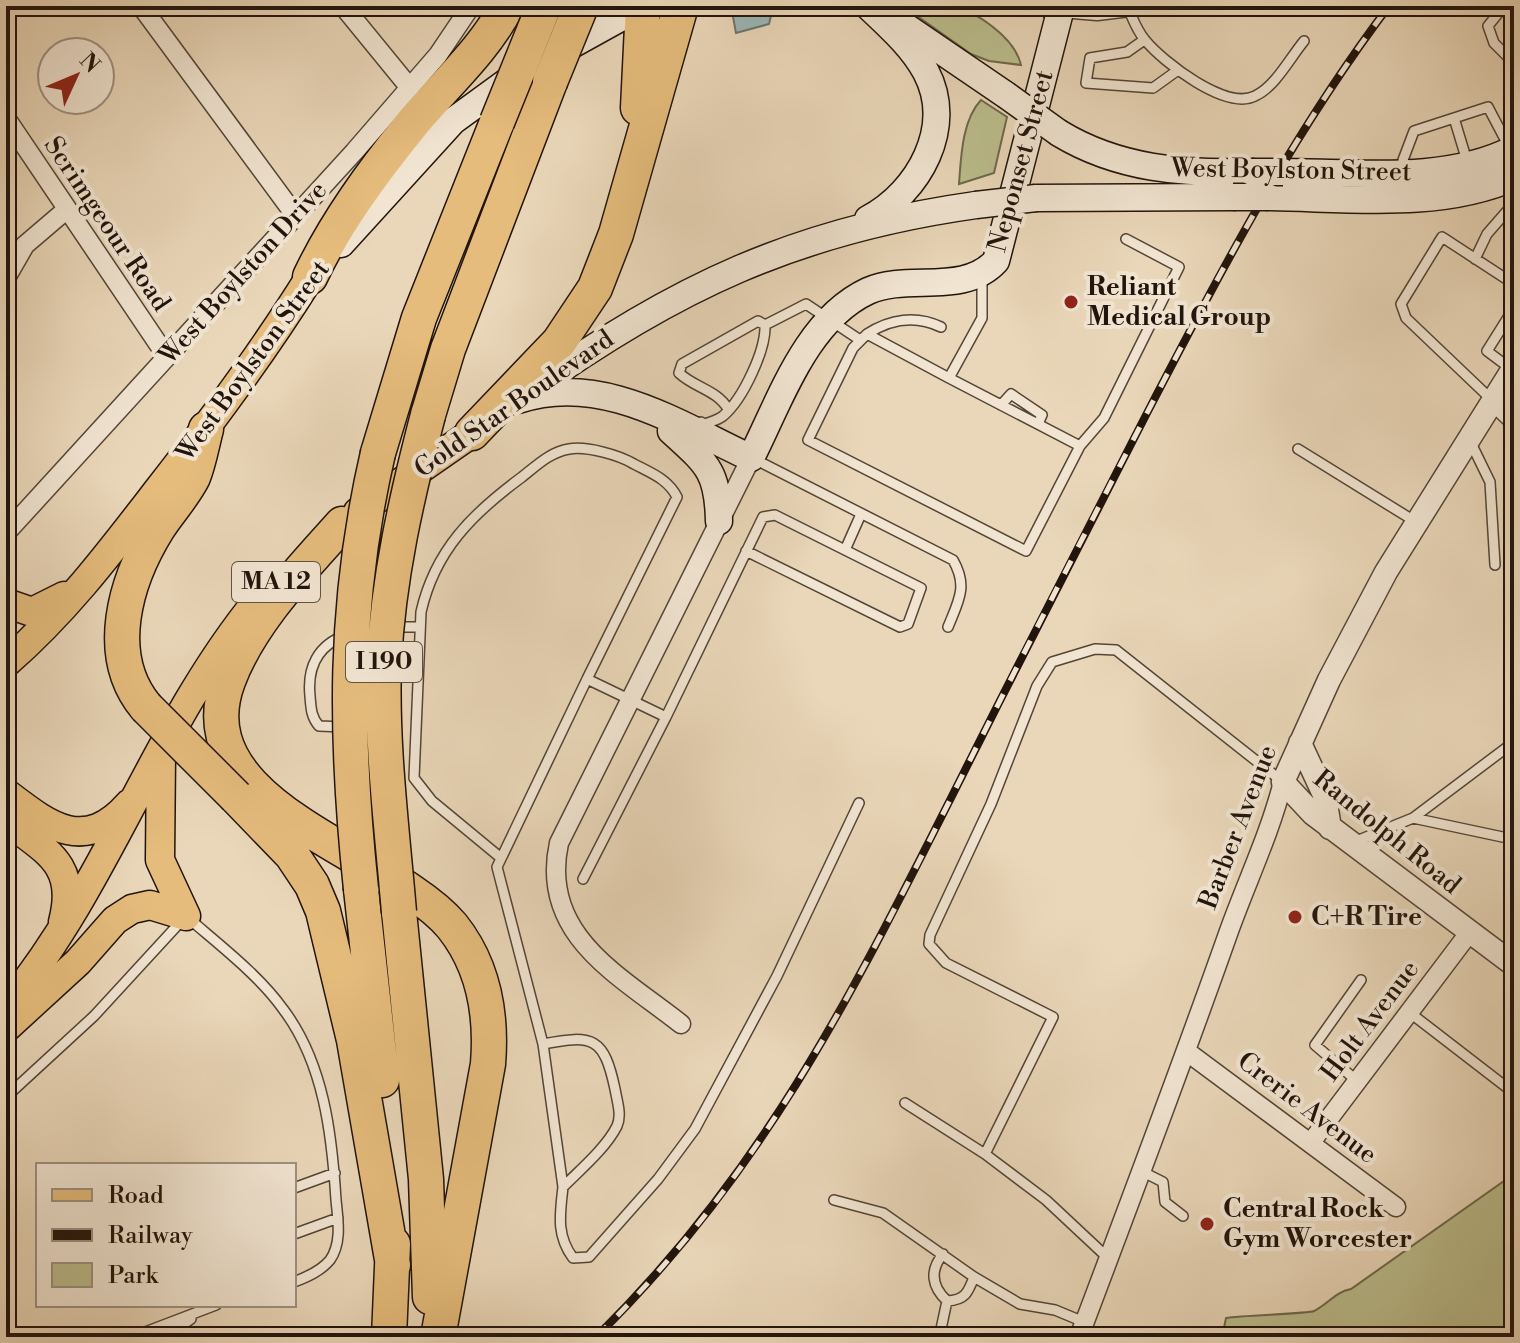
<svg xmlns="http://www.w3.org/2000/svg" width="1520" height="1343" font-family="'Libre Bodoni',serif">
	<rect width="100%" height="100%" fill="#ead7b9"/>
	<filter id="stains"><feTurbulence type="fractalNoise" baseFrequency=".0025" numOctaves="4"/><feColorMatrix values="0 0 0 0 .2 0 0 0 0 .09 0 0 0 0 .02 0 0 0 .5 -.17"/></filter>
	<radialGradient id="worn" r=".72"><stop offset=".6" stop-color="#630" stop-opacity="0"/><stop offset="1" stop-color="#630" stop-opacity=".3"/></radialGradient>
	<path fill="#bbbd8c" stroke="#6e684c" stroke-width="2" d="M 903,6 C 917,6 934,4 948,6 C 975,9 1015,38 1021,65 L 989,61 L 971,54 Z
		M 981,100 L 1007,117 L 994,173 L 959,184 C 961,157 962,120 981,100 Z
		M 1514,1174 L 1514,1337 L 1222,1337 L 1226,1318 C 1241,1315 1308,1314 1314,1311 C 1328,1304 1335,1292 1351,1289 Z"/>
	<path fill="#9ab8b8" stroke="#6a7673" stroke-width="2" d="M 731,6 L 754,6 L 772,12 L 769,24 L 736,33 Z"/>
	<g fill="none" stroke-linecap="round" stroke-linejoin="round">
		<defs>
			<path id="service" d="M 1504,6 L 1488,26 L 1494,43 L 1514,63
				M 1128,8 C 1133,19 1137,31 1145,40 C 1163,62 1226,111 1255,96 C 1275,87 1290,58 1304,41
				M 1144,40 L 1127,52 L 1090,58 L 1086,83 L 1153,88 L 1178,70
				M 1454,118 L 1467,161
				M 1403,171 L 1403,160 L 1414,131 L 1488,107 L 1509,147
				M 1475,259 L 1487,234 L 1514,203
				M 765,325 L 806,304 L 860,340
				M 867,334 C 890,319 916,315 941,327
				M 1511,369 L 1487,351 L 1514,308
				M 949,378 L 867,334 L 853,348 L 808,440 L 1026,551 L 1080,446 L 949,378 L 982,318 L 982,277
				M 1492,400 L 1406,318 L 1401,304 L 1442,237 L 1514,284
				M 1001,405 L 1011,394 L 1042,415 L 1038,424
				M 701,422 L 705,424 C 710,422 718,420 723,416 C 743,399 766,350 765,325 L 758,321 L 682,364 L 679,373 C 695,388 717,390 728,409
				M 1470,441 L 1490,482 L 1495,565
				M 1079,447 L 1104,418 L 1179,267 L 1126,239
				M 1298,449 L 1416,522
				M 754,459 L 953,560 C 968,586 959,600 948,627
				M 845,550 L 861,514
				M 392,627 L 420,627
				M 666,717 L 763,517 L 775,515 L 921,588 L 908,624 L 900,627 L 746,551
				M 344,727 L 319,726 C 311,717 311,708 310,696 C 307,667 318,645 346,635
				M 1413,818 L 1512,839 L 1514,846
				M 1354,842 L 1413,818 L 1514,742
				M 501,858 L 432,801 L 414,778 L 421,612 C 435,550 473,513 522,477 C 536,466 550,452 569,449 C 587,446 619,455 634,464 C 651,473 668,479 677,497 L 587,679
				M 1409,1012 L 1514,1093
				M 543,1044 C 594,1034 604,1038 615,1089 C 617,1101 622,1115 617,1126 C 606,1148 580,1170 563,1187 L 543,1044 L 497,867 L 587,679 L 666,717 L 583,879
				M 1357,1081 L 1315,1045 L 1361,980
				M 6,1097 L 94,1016 L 186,916 C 218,944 258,974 283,1009 C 324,1063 332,1135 336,1200 C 338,1220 342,1243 330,1260 C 321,1271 307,1277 294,1282
				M 905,1103 L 985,1154
				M 1141,1171 L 1163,1182 L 1165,1202 L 1183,1216
				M 563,1187 C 560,1214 556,1235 573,1258 L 589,1257 L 658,1179 L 695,1129 L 777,976 L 859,803
				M 294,1188 L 335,1173
				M 834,1200 L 883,1213 L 974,1277 L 1020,1304 L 1055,1310 L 1084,1322
				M 294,1234 L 338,1218
				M 943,1254 C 929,1271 932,1287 947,1301 C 965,1300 968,1293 974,1277
				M 1108,1258 L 1046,1200 L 985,1154 L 1053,1017 L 946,963 L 929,944 L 930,935 L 991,804 L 1037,686 L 1052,662 L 1095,649 L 1116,650 L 1283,782
				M 941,1329 L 947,1301
				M 132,1337 L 216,1305
				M 165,1337 L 191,1319"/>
			<path id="minor" d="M 141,6 L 295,215
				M 343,6 L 410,88
				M 1061,8 L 1097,11 L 1138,6
				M 6,118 L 167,357
				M 6,278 L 25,245 L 66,210
				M 1492,400 L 1514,421
				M 6,533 L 354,152 L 438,55 L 471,6
				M 681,1024 C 619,975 539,935 559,843 L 751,458
				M 1186,1051 L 1396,1207
				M 1312,1141 L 1469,933
				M 1079,1337 C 1130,1202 1181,1067 1229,931 C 1247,881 1270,833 1283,782"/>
			<path id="tertiary" d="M 1514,367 L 1386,572 L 1329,680 L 1283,782 L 1313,814 L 1514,965
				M 1300,743 L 1325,797 L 1330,828"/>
			<path id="secondary" d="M 893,18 L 1006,95
				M 1059,133 C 1118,169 1184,174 1252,172
				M 1283,172 C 1359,172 1444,184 1514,149
				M 1268,197 C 1348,198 1439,210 1514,177
				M 1036,198 L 1233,197
				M 868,219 C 919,192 955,127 926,72 C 912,46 889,26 868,6
				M 341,244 L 453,121 L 512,78 L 642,6
				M 527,393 C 673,288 797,230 976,205
				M 518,400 C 601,372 678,424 751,458 C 780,401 806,320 868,291 C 908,273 964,296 996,261 L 1061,8 L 1052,6
				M 671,431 C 707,464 718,471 719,521"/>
			<path id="primary" d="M 358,512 L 472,433
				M 6,603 L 32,612 L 64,596
				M 6,663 C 65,612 111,551 158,490 C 212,421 264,351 310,277
				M 161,755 L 160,860 L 186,916
				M 6,793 C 48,825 84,855 129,804
				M 6,820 C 47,852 78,864 63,922
				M 6,1007 C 109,883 156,724 258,600
				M 6,1028 L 78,962 L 115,920 L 132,909 L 150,905 L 186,916"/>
			<path id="motorway" d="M 638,108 L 643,6
				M 310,277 C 336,222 373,172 411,125 C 444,85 483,52 507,6
				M 428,415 L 448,349 L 550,82
				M 472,433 L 559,342 L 595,288 L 616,234 L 681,6
				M 378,453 L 419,318 L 497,122
				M 342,524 C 301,570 250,622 228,681 C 181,807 391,853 452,926 C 484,966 492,1015 488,1064 L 438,1337
				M 146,707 C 103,655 125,581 158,528 C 169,511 184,495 193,477 C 199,462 202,444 206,429
				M 236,797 L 292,855 L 312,885 L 323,911 L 354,1040 L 393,1265
				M 361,889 L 382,1080
				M 399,912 L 426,1179 L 430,1297
				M 389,1337 L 393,1244"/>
		</defs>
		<use href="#service" stroke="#534537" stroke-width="12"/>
		<use href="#minor" stroke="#534537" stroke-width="21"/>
		<use href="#tertiary" stroke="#534537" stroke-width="25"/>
		<use href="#secondary" stroke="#21140c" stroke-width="29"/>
		<use href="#primary" stroke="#21140c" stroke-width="31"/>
		<use href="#motorway" stroke="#21140c" stroke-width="37"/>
		<use href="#service" stroke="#f1e5d2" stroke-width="9"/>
		<use href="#minor" stroke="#f1e5d2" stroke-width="18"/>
		<use href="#tertiary" stroke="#f1e5d2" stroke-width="22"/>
		<use href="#secondary" stroke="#f1e5d2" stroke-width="26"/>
		<use href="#primary" stroke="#e5bc7c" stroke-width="28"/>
		<use href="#motorway" stroke="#e5bc7c" stroke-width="34"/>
		<defs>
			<path id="rail" d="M 596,1337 C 761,1175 848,1002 951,798 C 1015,670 1080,543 1146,415 C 1219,274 1293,133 1389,6"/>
		</defs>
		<use href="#rail" stroke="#21140c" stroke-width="8"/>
		<use href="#rail" stroke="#f1e5d2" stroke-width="5" stroke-dasharray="15" stroke-linecap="butt"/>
		<defs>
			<path id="secondary-bridge" d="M 1006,95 L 1059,133
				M 1252,172 L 1283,172
				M 1233,197 L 1268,197
				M 976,205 L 1036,198"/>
			<path id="motorway-bridge" d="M 550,82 L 581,6
				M 497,122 L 544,6
				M 146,707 L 236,797
				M 361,889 C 345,736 343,604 378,453
				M 399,912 C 392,829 381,745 384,662 C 388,578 407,496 428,415"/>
		</defs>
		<use href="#secondary-bridge" stroke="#21140c" stroke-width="29" stroke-linecap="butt"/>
		<use href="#motorway-bridge" stroke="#21140c" stroke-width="37" stroke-linecap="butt"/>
		<use href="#secondary-bridge" stroke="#f1e5d2" stroke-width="26"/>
		<use href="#motorway-bridge" stroke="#e5bc7c" stroke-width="34"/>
	</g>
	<g fill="#8f2418" stroke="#f1e5d2" stroke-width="3">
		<circle cx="1071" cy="302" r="8"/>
		<circle cx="1295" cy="917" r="8"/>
		<circle cx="1207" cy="1224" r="8"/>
	</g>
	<g text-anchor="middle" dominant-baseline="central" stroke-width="8" stroke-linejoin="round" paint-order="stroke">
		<g fill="#f1e5d2" stroke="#5f5347" stroke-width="2">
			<rect x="232" y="562" width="88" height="40" rx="6"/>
			<rect x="346" y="642" width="76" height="40" rx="6"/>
		</g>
		<g font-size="24" font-weight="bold" fill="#21140c">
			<text x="276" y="582">MA 12</text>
			<text x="384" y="662">I 190</text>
		</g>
		<g font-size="26" fill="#21140c" stroke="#f1e5d2">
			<text transform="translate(1021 161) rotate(-75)">Neponset Street</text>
			<text transform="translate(1291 170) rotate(1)">West Boylston Street</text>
			<text transform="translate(107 224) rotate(56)">Scrimgeour Road</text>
			<text transform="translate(243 273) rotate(-48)">West Boylston Drive</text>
			<text transform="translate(253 361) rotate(-54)">West Boylston Street</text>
			<text transform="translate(514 404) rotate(-35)">Gold Star Boulevard</text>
			<text transform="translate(1238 827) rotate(-69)">Barber Avenue</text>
			<text transform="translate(1387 832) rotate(39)">Randolph Road</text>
			<text transform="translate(1370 1021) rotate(-53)">Holt Avenue</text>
			<text transform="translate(1307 1108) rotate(37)">Crerie Avenue</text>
		</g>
		<g font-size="26" font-weight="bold" fill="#21140c" stroke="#f1e5d2" text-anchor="start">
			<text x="1087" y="287">Reliant<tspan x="1087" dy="30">Medical Group</tspan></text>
			<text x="1311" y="917">C+R Tire</text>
			<text x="1223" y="1209">Central Rock<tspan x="1223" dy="30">Gym Worcester</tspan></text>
		</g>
	</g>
	<rect width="1520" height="1343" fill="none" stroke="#ead7b9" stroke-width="32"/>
	<rect x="8" y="8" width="1504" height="1327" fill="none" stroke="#21140c" stroke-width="4"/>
	<rect x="16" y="16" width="1488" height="1311" fill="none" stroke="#21140c" stroke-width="2"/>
	<rect x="36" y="1163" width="260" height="144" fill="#f1e5d2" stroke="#9e9183" stroke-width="2"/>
	<rect x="52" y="1189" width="40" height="12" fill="#e5bc7c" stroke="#9e9183" stroke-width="2"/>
	<text x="108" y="1203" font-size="24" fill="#21140c">Road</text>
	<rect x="52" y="1229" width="40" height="12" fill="#21140c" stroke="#9e9183" stroke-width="2"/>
	<text x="108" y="1243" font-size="24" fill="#21140c">Railway</text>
	<rect x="52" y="1263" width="40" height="24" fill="#bbbd8c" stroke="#9e9183" stroke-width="2"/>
	<text x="108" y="1283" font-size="24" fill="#21140c">Park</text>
	<g transform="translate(76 76) rotate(46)"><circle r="38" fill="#f1e5d2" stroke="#9e9183" stroke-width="2"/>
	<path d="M0-6L14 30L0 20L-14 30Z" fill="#8f2418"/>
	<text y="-12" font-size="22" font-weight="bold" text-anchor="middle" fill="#21140c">N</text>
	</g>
	<rect width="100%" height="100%" filter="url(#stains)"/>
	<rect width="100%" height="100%" fill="url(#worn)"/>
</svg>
